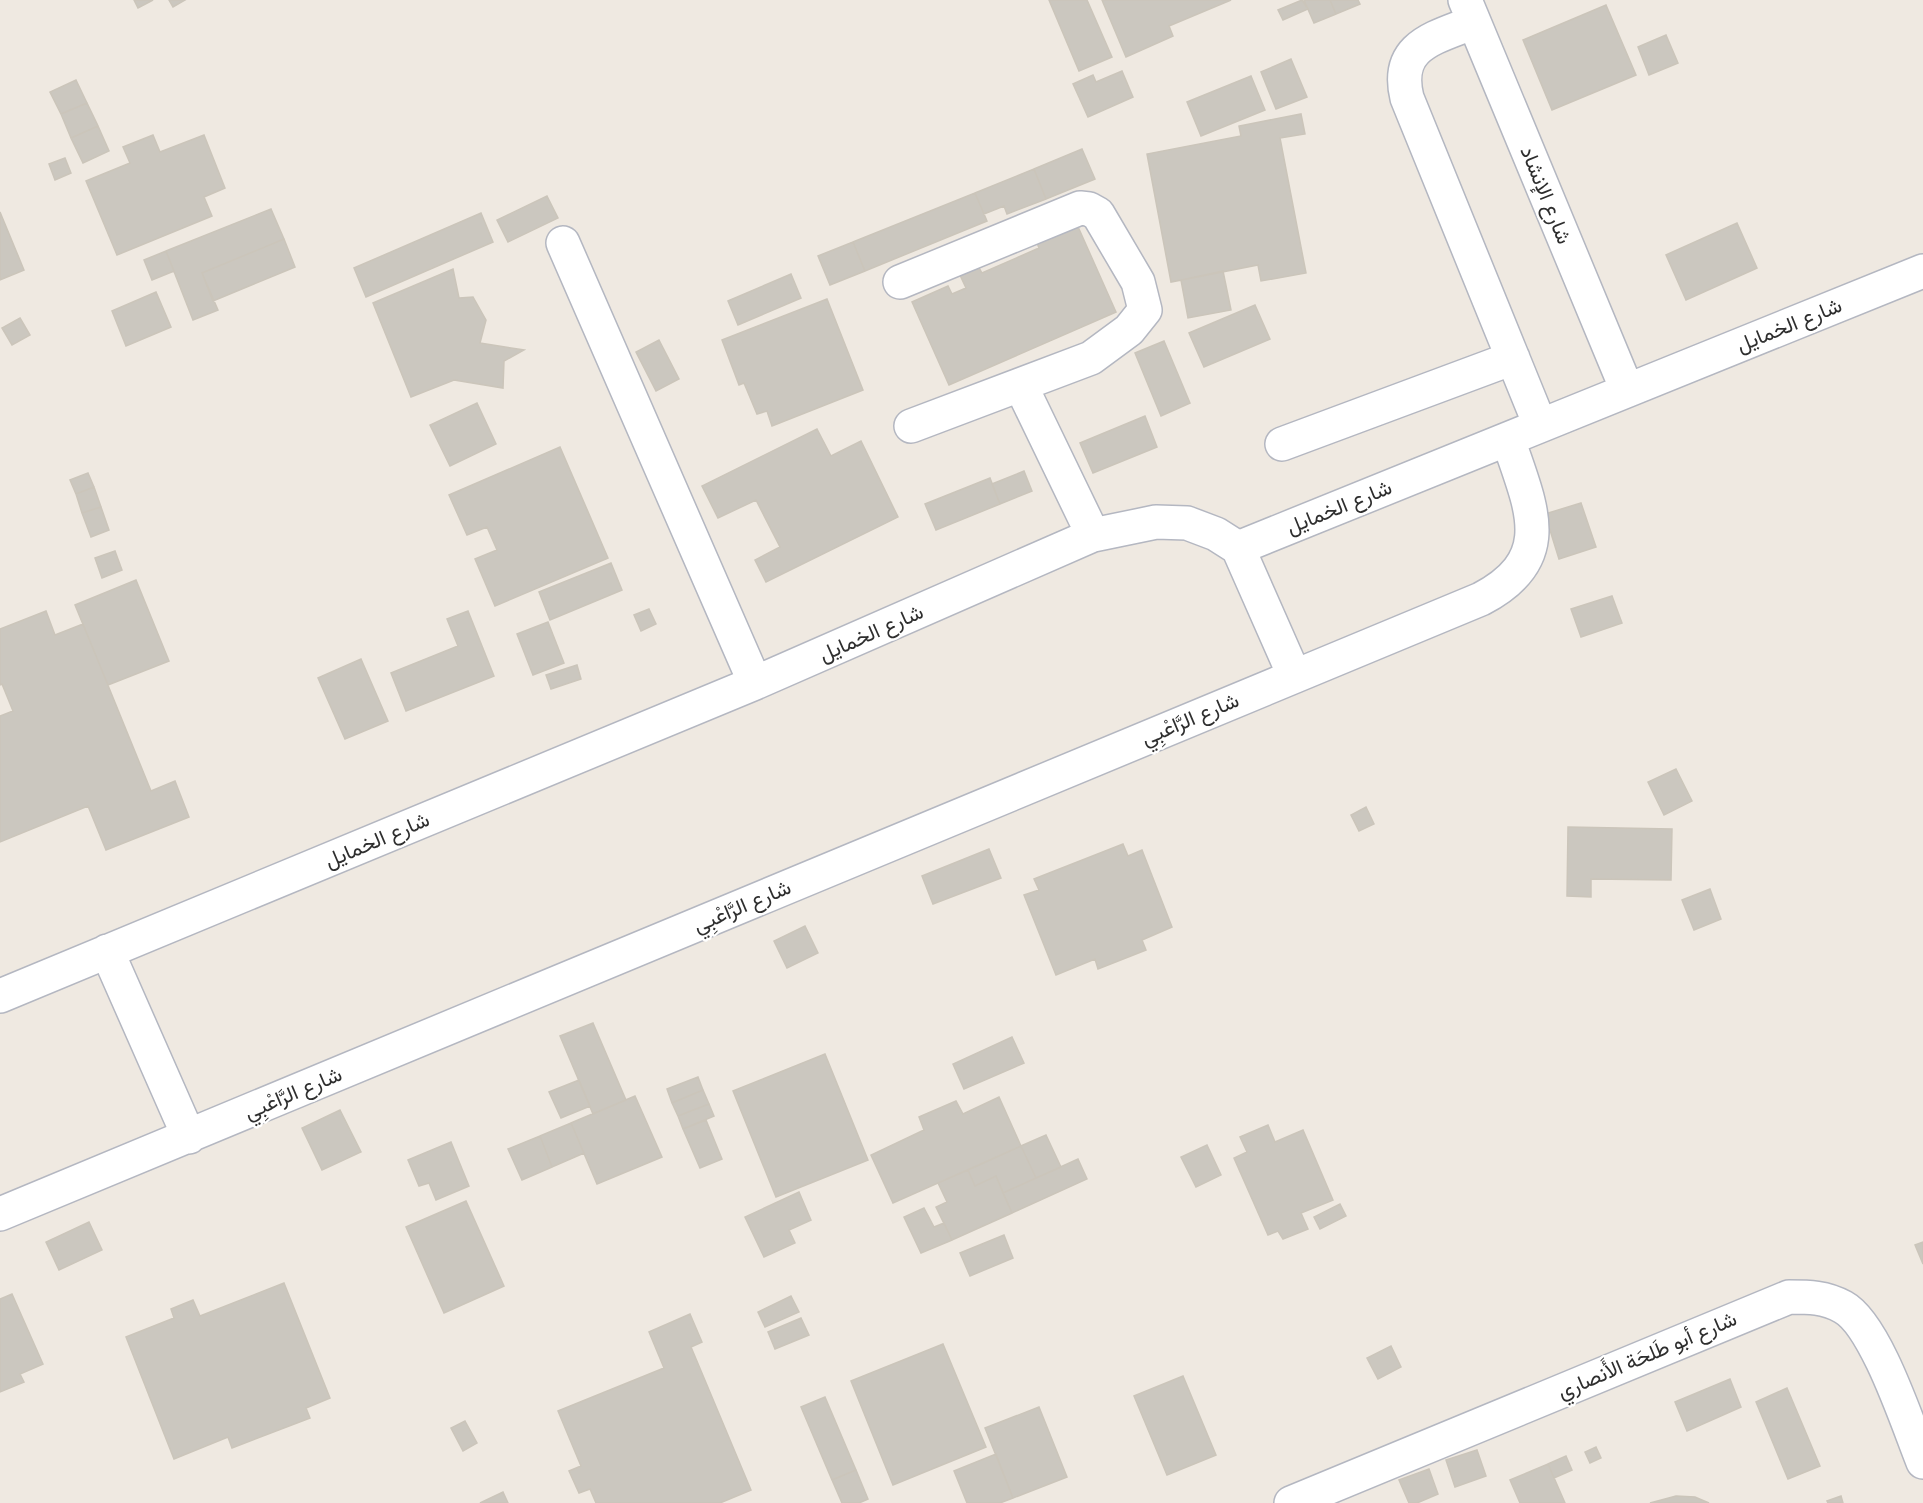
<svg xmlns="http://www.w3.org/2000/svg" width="1923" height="1503" font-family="Roboto,Vazirmatn,sans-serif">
	<rect width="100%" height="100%" fill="#efe9e1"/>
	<path fill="#cbc7bf" stroke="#cbc5ba" stroke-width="1.5" d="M 134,0 L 153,0 L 138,8 Z
		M 169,0 L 185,0 L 173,7 Z
		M 1049,0 L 1087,0 L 1112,57 L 1079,71 Z
		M 1102,0 L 1231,0 L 1169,26 L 1173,36 L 1126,57 Z
		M 1302,0 L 1308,9 L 1283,20 L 1278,10 Z
		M 1304,0 L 1330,0 L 1336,14 L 1314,23 Z
		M 1330,0 L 1358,0 L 1360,4 L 1336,14 Z
		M 1606,5 L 1636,75 L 1552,110 L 1523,40 Z
		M 1666,35 L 1678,63 L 1649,75 L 1638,47 Z
		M 1291,59 L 1307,97 L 1276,109 L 1261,72 Z
		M 1122,71 L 1133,97 L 1088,117 L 1073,84 L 1093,75 L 1096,82 Z
		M 1251,76 L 1265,110 L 1201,136 L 1187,102 Z
		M 76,80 L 87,103 L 61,114 L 50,92 Z
		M 87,103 L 98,126 L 71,138 L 61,114 Z
		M 1301,114 L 1305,134 L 1280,138 L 1306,273 L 1261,281 L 1258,265 L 1171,282 L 1147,154 L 1241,136 L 1239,126 Z
		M 98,126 L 109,151 L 83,163 L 71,138 Z
		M 153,135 L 160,152 L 204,135 L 225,188 L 204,197 L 212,216 L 117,255 L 86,181 L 130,163 L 123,147 Z
		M 1082,149 L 1095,179 L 1046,199 L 1034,169 Z
		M 65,158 L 71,173 L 55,180 L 49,164 Z
		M 1034,169 L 1046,199 L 1007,214 L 1004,206 L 984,214 L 975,193 Z
		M 975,193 L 987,221 L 865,271 L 853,242 Z
		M 547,196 L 558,218 L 508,242 L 497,220 Z
		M 271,209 L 284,239 L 202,273 L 218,310 L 193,320 L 166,251 Z
		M 0,212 L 24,270 L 0,280 Z
		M 481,213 L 493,242 L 366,297 L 354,268 Z
		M 1075,220 L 1116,312 L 949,385 L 912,302 L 948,286 L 952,294 L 966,288 L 960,275 L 978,266 L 982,273 L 1039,248 L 1035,238 Z
		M 1737,223 L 1757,268 L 1686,300 L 1666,255 Z
		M 284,239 L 295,267 L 213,301 L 202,273 Z
		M 853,242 L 865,271 L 830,285 L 818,256 Z
		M 166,251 L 174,271 L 152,280 L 144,260 Z
		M 453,269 L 459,298 L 473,297 L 486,320 L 480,343 L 524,350 L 504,361 L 503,388 L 454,380 L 411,397 L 373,303 Z
		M 1223,271 L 1231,310 L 1188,318 L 1181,280 Z
		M 791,274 L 801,298 L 738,325 L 728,301 Z
		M 156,292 L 171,327 L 126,346 L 112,311 Z
		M 827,299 L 863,390 L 772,426 L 767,411 L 757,414 L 744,383 L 739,385 L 722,340 Z
		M 1255,305 L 1270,339 L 1204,367 L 1189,333 Z
		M 20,318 L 30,335 L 12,345 L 2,328 Z
		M 659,340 L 679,379 L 656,391 L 636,352 Z
		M 1164,341 L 1190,403 L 1161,416 L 1135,353 Z
		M 477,403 L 496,444 L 450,466 L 430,425 Z
		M 1145,416 L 1157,447 L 1093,473 L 1080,443 Z
		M 817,429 L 831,456 L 861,441 L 898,517 L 766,582 L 755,560 L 780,547 L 756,500 L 718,518 L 702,486 Z
		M 560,447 L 608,558 L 495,606 L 475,559 L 497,550 L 487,527 L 467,535 L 449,495 Z
		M 1024,471 L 1032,491 L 1000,504 L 992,484 Z
		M 88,473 L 94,487 L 76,494 L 70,480 Z
		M 990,478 L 1000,504 L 936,530 L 925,504 Z
		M 94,487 L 101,507 L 82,513 L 76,494 Z
		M 1581,503 L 1596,547 L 1559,559 L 1545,514 Z
		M 101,507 L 109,530 L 91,537 L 82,513 Z
		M 115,551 L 122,570 L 102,578 L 95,558 Z
		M 611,563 L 622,590 L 550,620 L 539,592 Z
		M 136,580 L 169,661 L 108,685 L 75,605 Z
		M 1612,596 L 1622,623 L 1581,637 L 1571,609 Z
		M 649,609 L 656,624 L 641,631 L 634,615 Z
		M 46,611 L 55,635 L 83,624 L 151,791 L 175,781 L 189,817 L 106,850 L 88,806 L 0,842 L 0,716 L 13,711 L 2,684 L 0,685 L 0,629 Z
		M 468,611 L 494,676 L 406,711 L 391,673 L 458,646 L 447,619 Z
		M 548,622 L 564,663 L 533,675 L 517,634 Z
		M 361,659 L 388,721 L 345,739 L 318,678 Z
		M 577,665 L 581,679 L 551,689 L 546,675 Z
		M 1676,769 L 1692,801 L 1664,815 L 1648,782 Z
		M 1366,807 L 1374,824 L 1359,831 L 1351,815 Z
		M 1568,827 L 1672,829 L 1671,880 L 1591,879 L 1591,897 L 1567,896 Z
		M 1123,844 L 1128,856 L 1142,850 L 1172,927 L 1142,940 L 1146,950 L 1098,969 L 1095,959 L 1056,975 L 1024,895 L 1039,890 L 1034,879 Z
		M 989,849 L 1001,878 L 933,904 L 922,876 Z
		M 1710,889 L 1721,919 L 1694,930 L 1682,900 Z
		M 805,926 L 818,953 L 787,968 L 774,941 Z
		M 593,1023 L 626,1100 L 593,1114 L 560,1036 Z
		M 1012,1037 L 1024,1063 L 964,1089 L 953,1064 Z
		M 825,1054 L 868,1160 L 776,1197 L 733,1091 Z
		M 698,1077 L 703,1090 L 672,1103 L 667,1089 Z
		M 579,1080 L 590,1106 L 561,1118 L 549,1092 Z
		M 703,1090 L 709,1104 L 678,1116 L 672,1103 Z
		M 635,1096 L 662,1157 L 597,1184 L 571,1123 Z
		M 999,1097 L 1021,1146 L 893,1203 L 871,1155 L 924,1130 L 919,1117 L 956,1101 L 963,1114 Z
		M 709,1104 L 714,1116 L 683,1129 L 678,1116 Z
		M 340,1110 L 361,1152 L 322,1170 L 302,1128 Z
		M 706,1120 L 722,1159 L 700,1168 L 683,1129 Z
		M 571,1123 L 584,1153 L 552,1167 L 540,1136 Z
		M 1268,1125 L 1275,1142 L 1303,1130 L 1333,1200 L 1301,1213 L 1308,1229 L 1283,1239 L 1278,1231 L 1268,1235 L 1234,1158 L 1247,1152 L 1240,1137 Z
		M 1046,1135 L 1061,1167 L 1036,1178 L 1021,1146 Z
		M 540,1136 L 552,1167 L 522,1180 L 508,1149 Z
		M 451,1142 L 469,1186 L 436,1200 L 429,1183 L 419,1186 L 408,1160 Z
		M 1207,1145 L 1221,1175 L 1196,1187 L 1181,1157 Z
		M 1021,1146 L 1036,1178 L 1003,1193 L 996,1176 L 975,1186 L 968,1170 Z
		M 1078,1159 L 1087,1179 L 1012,1213 L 1003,1193 Z
		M 968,1170 L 975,1186 L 996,1176 L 1012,1213 L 952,1240 L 936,1207 L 947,1202 L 938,1183 Z
		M 799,1192 L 811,1220 L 789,1230 L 795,1243 L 764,1257 L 745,1217 Z
		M 466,1201 L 504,1286 L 444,1313 L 406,1227 Z
		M 1340,1204 L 1346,1216 L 1320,1229 L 1314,1217 Z
		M 924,1208 L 934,1227 L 944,1223 L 952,1240 L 921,1253 L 904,1217 Z
		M 89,1222 L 102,1250 L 59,1270 L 46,1242 Z
		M 1004,1235 L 1013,1258 L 970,1276 L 960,1253 Z
		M 1923,1242 L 1923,1264 L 1915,1245 Z
		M 284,1283 L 330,1398 L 306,1408 L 310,1418 L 232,1448 L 228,1437 L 174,1459 L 126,1337 L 174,1318 L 171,1309 L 193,1300 L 200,1316 Z
		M 12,1294 L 43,1364 L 20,1374 L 24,1382 L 0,1392 L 0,1299 Z
		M 791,1296 L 799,1312 L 765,1327 L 758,1312 Z
		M 690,1314 L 702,1342 L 691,1347 L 751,1490 L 720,1503 L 596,1503 L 590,1489 L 579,1493 L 569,1471 L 581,1466 L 558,1411 L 664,1368 L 649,1332 Z
		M 801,1318 L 809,1335 L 775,1349 L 768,1332 Z
		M 943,1344 L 986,1447 L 893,1485 L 851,1381 Z
		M 1391,1346 L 1401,1367 L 1378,1379 L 1367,1358 Z
		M 1183,1376 L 1216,1455 L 1167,1475 L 1134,1396 Z
		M 1730,1379 L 1741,1407 L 1687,1431 L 1675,1402 Z
		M 1787,1388 L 1820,1466 L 1788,1479 L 1756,1402 Z
		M 825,1397 L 856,1470 L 832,1480 L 801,1407 Z
		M 1039,1407 L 1067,1477 L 1013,1498 L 985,1428 Z
		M 465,1421 L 477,1443 L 463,1451 L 451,1428 Z
		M 1596,1447 L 1601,1458 L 1590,1463 L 1585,1452 Z
		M 1477,1450 L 1486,1476 L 1455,1487 L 1446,1460 Z
		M 996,1454 L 1013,1498 L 1000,1503 L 967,1503 L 954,1471 Z
		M 1566,1456 L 1572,1470 L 1554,1478 L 1548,1464 Z
		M 1548,1464 L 1565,1503 L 1520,1503 L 1510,1480 Z
		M 1429,1469 L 1438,1494 L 1417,1503 L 1409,1503 L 1399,1480 Z
		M 856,1470 L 868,1499 L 859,1503 L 842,1503 L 832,1480 Z
		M 503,1492 L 508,1503 L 480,1503 Z
		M 1676,1496 L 1695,1497 L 1709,1503 L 1650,1503 Z
		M 1841,1496 L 1843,1503 L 1828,1503 L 1827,1501 Z"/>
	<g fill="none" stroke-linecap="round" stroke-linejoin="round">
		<defs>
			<path id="minor" d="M 1465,0 L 1627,390
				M 1474,22 C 1435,38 1394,45 1407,98 L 1540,425
				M 563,243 L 755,683
				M 900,282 L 1080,208 L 1089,209 L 1098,214 L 1138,282 L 1145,310 L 1129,330 L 1091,358 L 911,426
				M 1021,386 L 1093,535
				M 1282,444 L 1513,358
				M 1238,548 L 1923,271
				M 1238,548 L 1294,675
				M 107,951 L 189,1137
				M 0,996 L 755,683 L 1093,535 L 1156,522 L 1187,523 L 1216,534 L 1238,548
				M 0,1214 L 1481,599 C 1559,558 1530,506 1508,439
				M 1291,1503 L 1789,1297 C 1809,1297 1825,1297 1843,1307 C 1876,1325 1908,1425 1923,1462"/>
		</defs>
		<use href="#minor" stroke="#b4b7c1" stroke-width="36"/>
		<use href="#minor" stroke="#fff" stroke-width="33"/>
	</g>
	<g text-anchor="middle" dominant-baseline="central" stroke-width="4.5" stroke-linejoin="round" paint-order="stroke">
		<g font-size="21" fill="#2e2e2e" stroke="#fff">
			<text transform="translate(1546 195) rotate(68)">شارع الإنشاد</text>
			<text transform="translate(1789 325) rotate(-22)">شارع الخمايل</text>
			<text transform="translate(1339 507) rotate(-22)">شارع الخمايل</text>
			<text transform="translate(871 633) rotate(-24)">شارع الخمايل</text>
			<text transform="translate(1190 719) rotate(-23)">شارع الرَّاعْبِي</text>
			<text transform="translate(377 840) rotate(-23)">شارع الخمايل</text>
			<text transform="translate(742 906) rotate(-23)">شارع الرَّاعْبِي</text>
			<text transform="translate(293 1093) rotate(-23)">شارع الرَّاعْبِي</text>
			<text transform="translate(1647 1355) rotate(-23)">شارع أبو طَلحَة الأَنصاري</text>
		</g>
	</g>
</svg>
